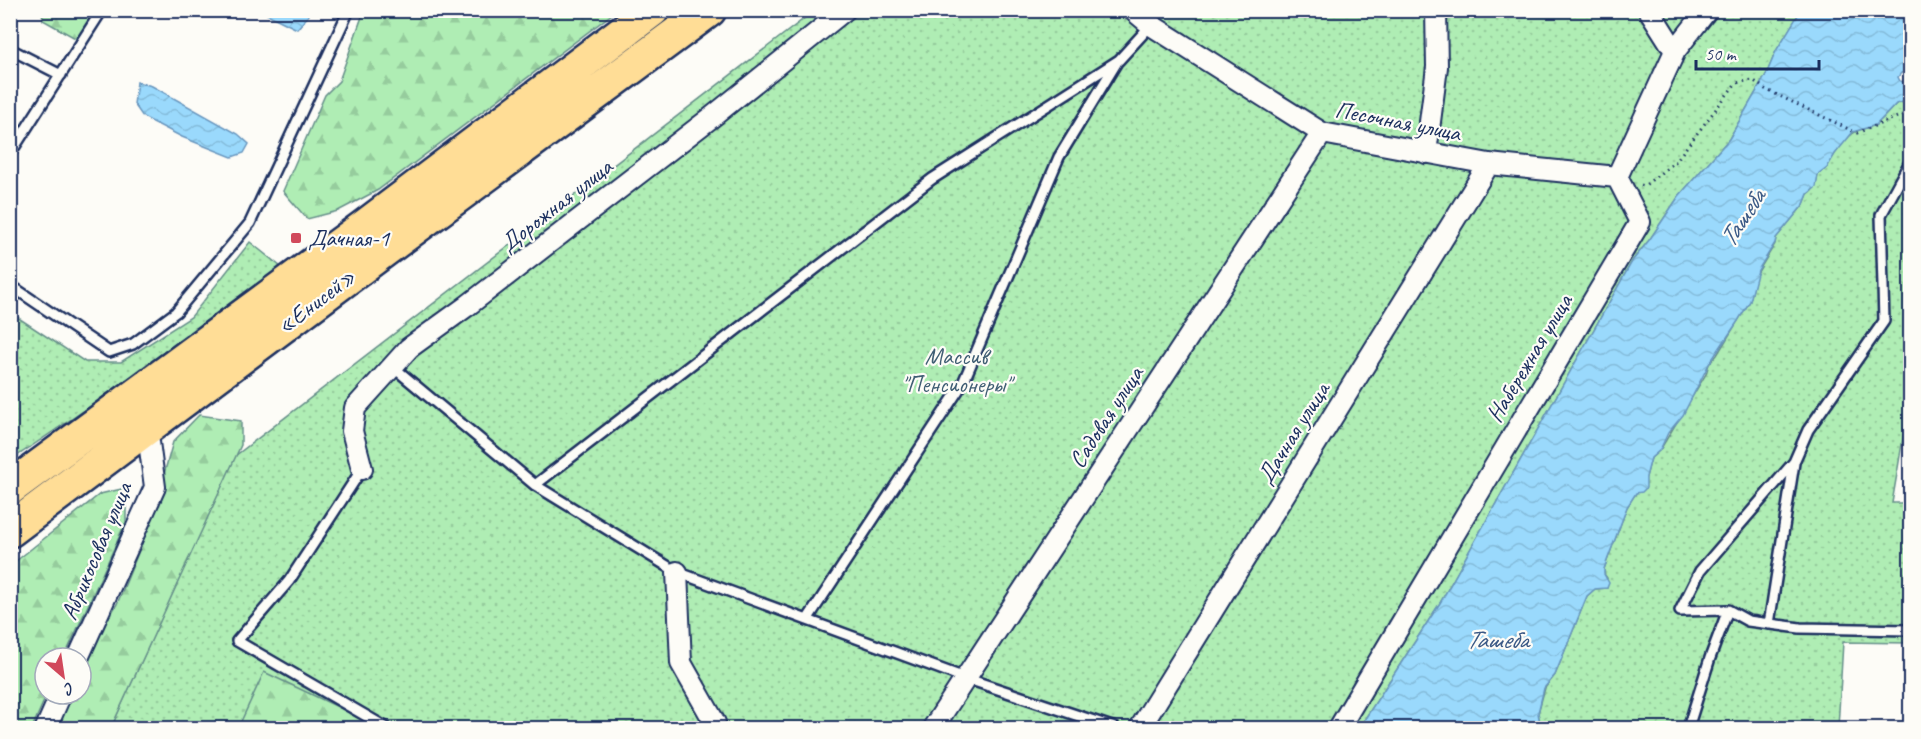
<svg xmlns="http://www.w3.org/2000/svg" width="1921" height="739" font-family="Caveat,sans-serif">
	<defs>
		<pattern id="grass-dots" width="8" height="8" patternUnits="userSpaceOnUse" patternTransform="scale(1.5)"><rect width="8" height="8" fill="#afedb4"/><path d="M2 2h.1M6 6h.1" fill="none" stroke="#96cc9d" stroke-width="1.8" stroke-linecap="round"/></pattern>
		<pattern id="forest-firs" width="22" height="20" patternUnits="userSpaceOnUse" patternTransform="scale(1.5)"><rect width="22" height="20" fill="#afedb4"/><path d="M5 1l3.5 6h-7zM16 11l3.5 6h-7z" fill="#96cc9d"/></pattern>
		<pattern id="water-waves" width="16" height="10" patternUnits="userSpaceOnUse" patternTransform="scale(1.5)"><rect width="16" height="10" fill="#9ad9fc"/><path d="M0 5q4-4 8 0t8 0" fill="none" stroke="#84bbda"/></pattern>
	</defs>
	<rect width="100%" height="100%" fill="#fdfcf7"/>
	<filter id="ink" filterUnits="userSpaceOnUse"><feTurbulence type="fractalNoise" baseFrequency=".0167" numOctaves="2"/><feDisplacementMap in="SourceGraphic" scale="12" xChannelSelector="R" yChannelSelector="G"/><feConvolveMatrix kernelMatrix="1 2 1 2 8 2 1 2 1" color-interpolation-filters="sRGB"/></filter>
	<g filter="url(#ink)">
		<path fill="url(#grass-dots)" stroke="#658e89" stroke-width="1.5" d="M 814,11 L 1801,11 L 1776,51 L 1766,75 L 1729,139 L 1679,196 L 1650,239 L 1633,260 L 1440,603 L 1359,728 L 111,728 L 235,456 Z
			M 1910,100 L 1910,397 L 1892,503 L 1903,503 L 1910,533 L 1910,643 L 1843,642 L 1838,728 L 1543,728 L 1540,723 L 1538,713 L 1545,688 L 1555,675 L 1587,596 L 1595,589 L 1607,588 L 1607,578 L 1604,574 L 1604,569 L 1627,507 L 1646,477 L 1651,458 L 1660,450 L 1706,374 L 1709,364 L 1717,355 L 1750,301 L 1756,275 L 1775,244 L 1776,238 L 1804,204 L 1808,194 C 1815,190 1817,183 1818,175 C 1822,171 1826,169 1828,165 C 1837,151 1850,127 1869,128 L 1882,119 L 1896,104 Z
			M 250,242 L 281,267 L 92,405 L 11,460 L 11,313 L 85,362 L 121,362 L 191,317 Z"/>
		<path fill="url(#forest-firs)" stroke="#658e89" stroke-width="1.5" d="M 42,11 L 42,10 L 95,11 L 77,39 L 43,20 Z
			M 364,11 L 364,10 L 616,11 L 378,190 L 338,211 L 307,219 L 283,191 L 325,95 L 339,81 Z
			M 199,415 L 241,421 L 241,445 L 111,728 L 55,728 L 71,694 L 81,694 L 81,671 L 93,644 L 117,604 L 150,524 L 173,442 Z
			M 126,488 L 126,522 L 64,658 L 45,658 L 45,694 L 47,694 L 32,728 L 11,728 L 11,565 L 100,494 Z
			M 264,672 L 357,716 L 372,728 L 238,728 Z"/>
		<path fill="url(#water-waves)" stroke="#6795bd" stroke-width="1.5" d="M 1801,10 L 1910,11 L 1910,72 L 1901,73 L 1898,77 L 1900,81 L 1910,83 L 1910,100 L 1896,104 L 1876,125 L 1853,132 L 1835,154 L 1827,168 L 1818,175 L 1816,187 L 1808,194 L 1804,204 L 1776,238 L 1775,243 L 1758,270 L 1750,301 L 1738,321 L 1709,364 L 1683,415 L 1668,433 L 1660,450 L 1651,458 L 1646,477 L 1646,488 L 1642,492 L 1636,493 L 1627,507 L 1604,569 L 1604,574 L 1609,583 L 1607,588 L 1595,589 L 1587,596 L 1555,675 L 1544,688 L 1538,713 L 1540,723 L 1543,728 L 1359,728 L 1440,603 L 1633,260 L 1650,239 L 1679,196 L 1729,139 L 1766,75 L 1776,51 Z
			M 261,11 L 308,11 L 309,15 L 297,29 Z
			M 137,82 L 152,86 L 238,134 L 249,144 L 244,153 L 232,157 L 182,137 L 143,117 L 134,104 Z"/>
		<g fill="none" stroke-linecap="round" stroke-linejoin="round">
			<defs>
				<path id="lane" d="M 10,49 L 61,75
					M 10,154 L 102,10
					M 10,285 L 109,352 L 133,344 L 176,312 L 250,223 L 349,10
					M 392,366 L 535,485 L 677,572 L 965,678 L 1115,728
					M 362,469 L 289,581 L 237,641 L 387,728
					M 535,485 L 932,179 L 1119,60 L 1151,25
					M 1728,610 L 1680,611 L 1700,571 L 1794,462 L 1808,430 L 1884,321 L 1881,215 L 1910,162
					M 807,620 L 963,383 L 1059,157 L 1117,62
					M 1769,624 L 1794,463
					M 1688,728 L 1710,658 L 1728,610 L 1748,621 L 1800,628 L 1910,630"/>
				<path id="street" d="M 1133,10 L 1151,25 L 1322,133 L 1489,164 L 1617,177
					M 1649,10 L 1675,51
					M 1426,153 L 1437,67 L 1436,10
					M 362,469 L 352,431 L 355,408 L 409,348 L 467,306 L 712,117 L 845,10
					M 677,572 L 681,663 L 715,723 L 715,728
					M 78,658 L 155,487 L 147,427
					M 46,728 L 61,694
					M 933,728 L 1322,133
					M 1140,728 L 1489,164
					M 1339,728 L 1640,222 L 1617,177 L 1675,51 L 1707,10"/>
				<path id="highway" d="M 10,488 L 364,227 L 652,10
					M 10,530 L 383,251 L 709,10"/>
			</defs>
			<use href="#lane" stroke="#1b2f5e" stroke-width="14"/>
			<use href="#street" stroke="#1b2f5e" stroke-width="24"/>
			<use href="#highway" stroke="#1b2f5e" stroke-width="38"/>
			<path stroke="#1b2f5e" stroke-width="3" stroke-dasharray="1.5 4.5" stroke-linecap="butt" d="M 1641,185 L 1644,186 L 1675,162 L 1736,83 L 1753,80 L 1765,89 L 1857,133 L 1910,112"/>
			<use href="#lane" stroke="#fdfcf7" stroke-width="9"/>
			<use href="#street" stroke="#fdfcf7" stroke-width="20"/>
			<use href="#highway" stroke="#ffdd96" stroke-width="33"/>
		</g>
	</g>
	<rect fill="#d1495b" stroke="#fdfcf7" stroke-width="2" x="290" y="232" width="12" height="12" rx="3"/>
	<g text-anchor="middle" dominant-baseline="central" stroke-width="4.5" stroke-linejoin="round" paint-order="stroke">
		<g font-size="24" fill="#1b2f5e" stroke="#fdfcf7">
			<text transform="translate(1398 121) rotate(11)">Песочная улица</text>
			<text transform="translate(556 205) rotate(-38)">Дорожная улица</text>
			<text transform="translate(316 301) rotate(-37)">«Енисей»</text>
			<text transform="translate(1529 358) rotate(-59)">Набережная улица</text>
			<text transform="translate(1106 417) rotate(-57)">Садовая улица</text>
			<text transform="translate(1293 433) rotate(-58)">Дачная улица</text>
			<text transform="translate(96 551) rotate(-67)">Абрикосовая улица</text>
		</g>
		<g font-size="24" fill="#1b2f5e" stroke="#fdfcf7" text-anchor="start">
			<text x="308" y="238">Дачная-1</text>
		</g>
		<g font-size="24" fill="#405e74" stroke="#fdfcf7">
			<text x="956" y="356">Массив<tspan x="956" dy="28">"Пенсионеры"</tspan></text>
		</g>
		<g font-size="26" font-style="italic" fill="#3b5a86" stroke="#fdfcf7">
			<text transform="translate(1742 218) rotate(-57)">Ташеба</text>
			<text x="1497" y="639">Ташеба</text>
		</g>
	</g>
	<rect width="1921" height="739" fill="none" stroke="#fdfcf7" stroke-width="36"/>
	<rect x="18" y="18" width="1885" height="703" fill="none" stroke="#1b2f5e" stroke-width="2" filter="url(#ink)"/>
	<g transform="translate(63 676) rotate(151)"><circle r="28" fill="#fdfcf7" stroke="#a3aaba" stroke-width="1.5"/>
	<path d="M0-4.5L10 22L0 15L-10 22Z" fill="#d1495b"/>
	<text y="-9" font-size="16" font-weight="bold" text-anchor="middle" fill="#1b2f5e">С</text>
	</g>
	<path d="M1696 60v9h123v-9" fill="none" stroke="#1b2f5e" stroke-width="3"/>
	<text x="1705" y="60" font-size="18" fill="#1b2f5e" stroke="#fdfcf7" stroke-width="4.5" paint-order="stroke">50 m</text>
</svg>
